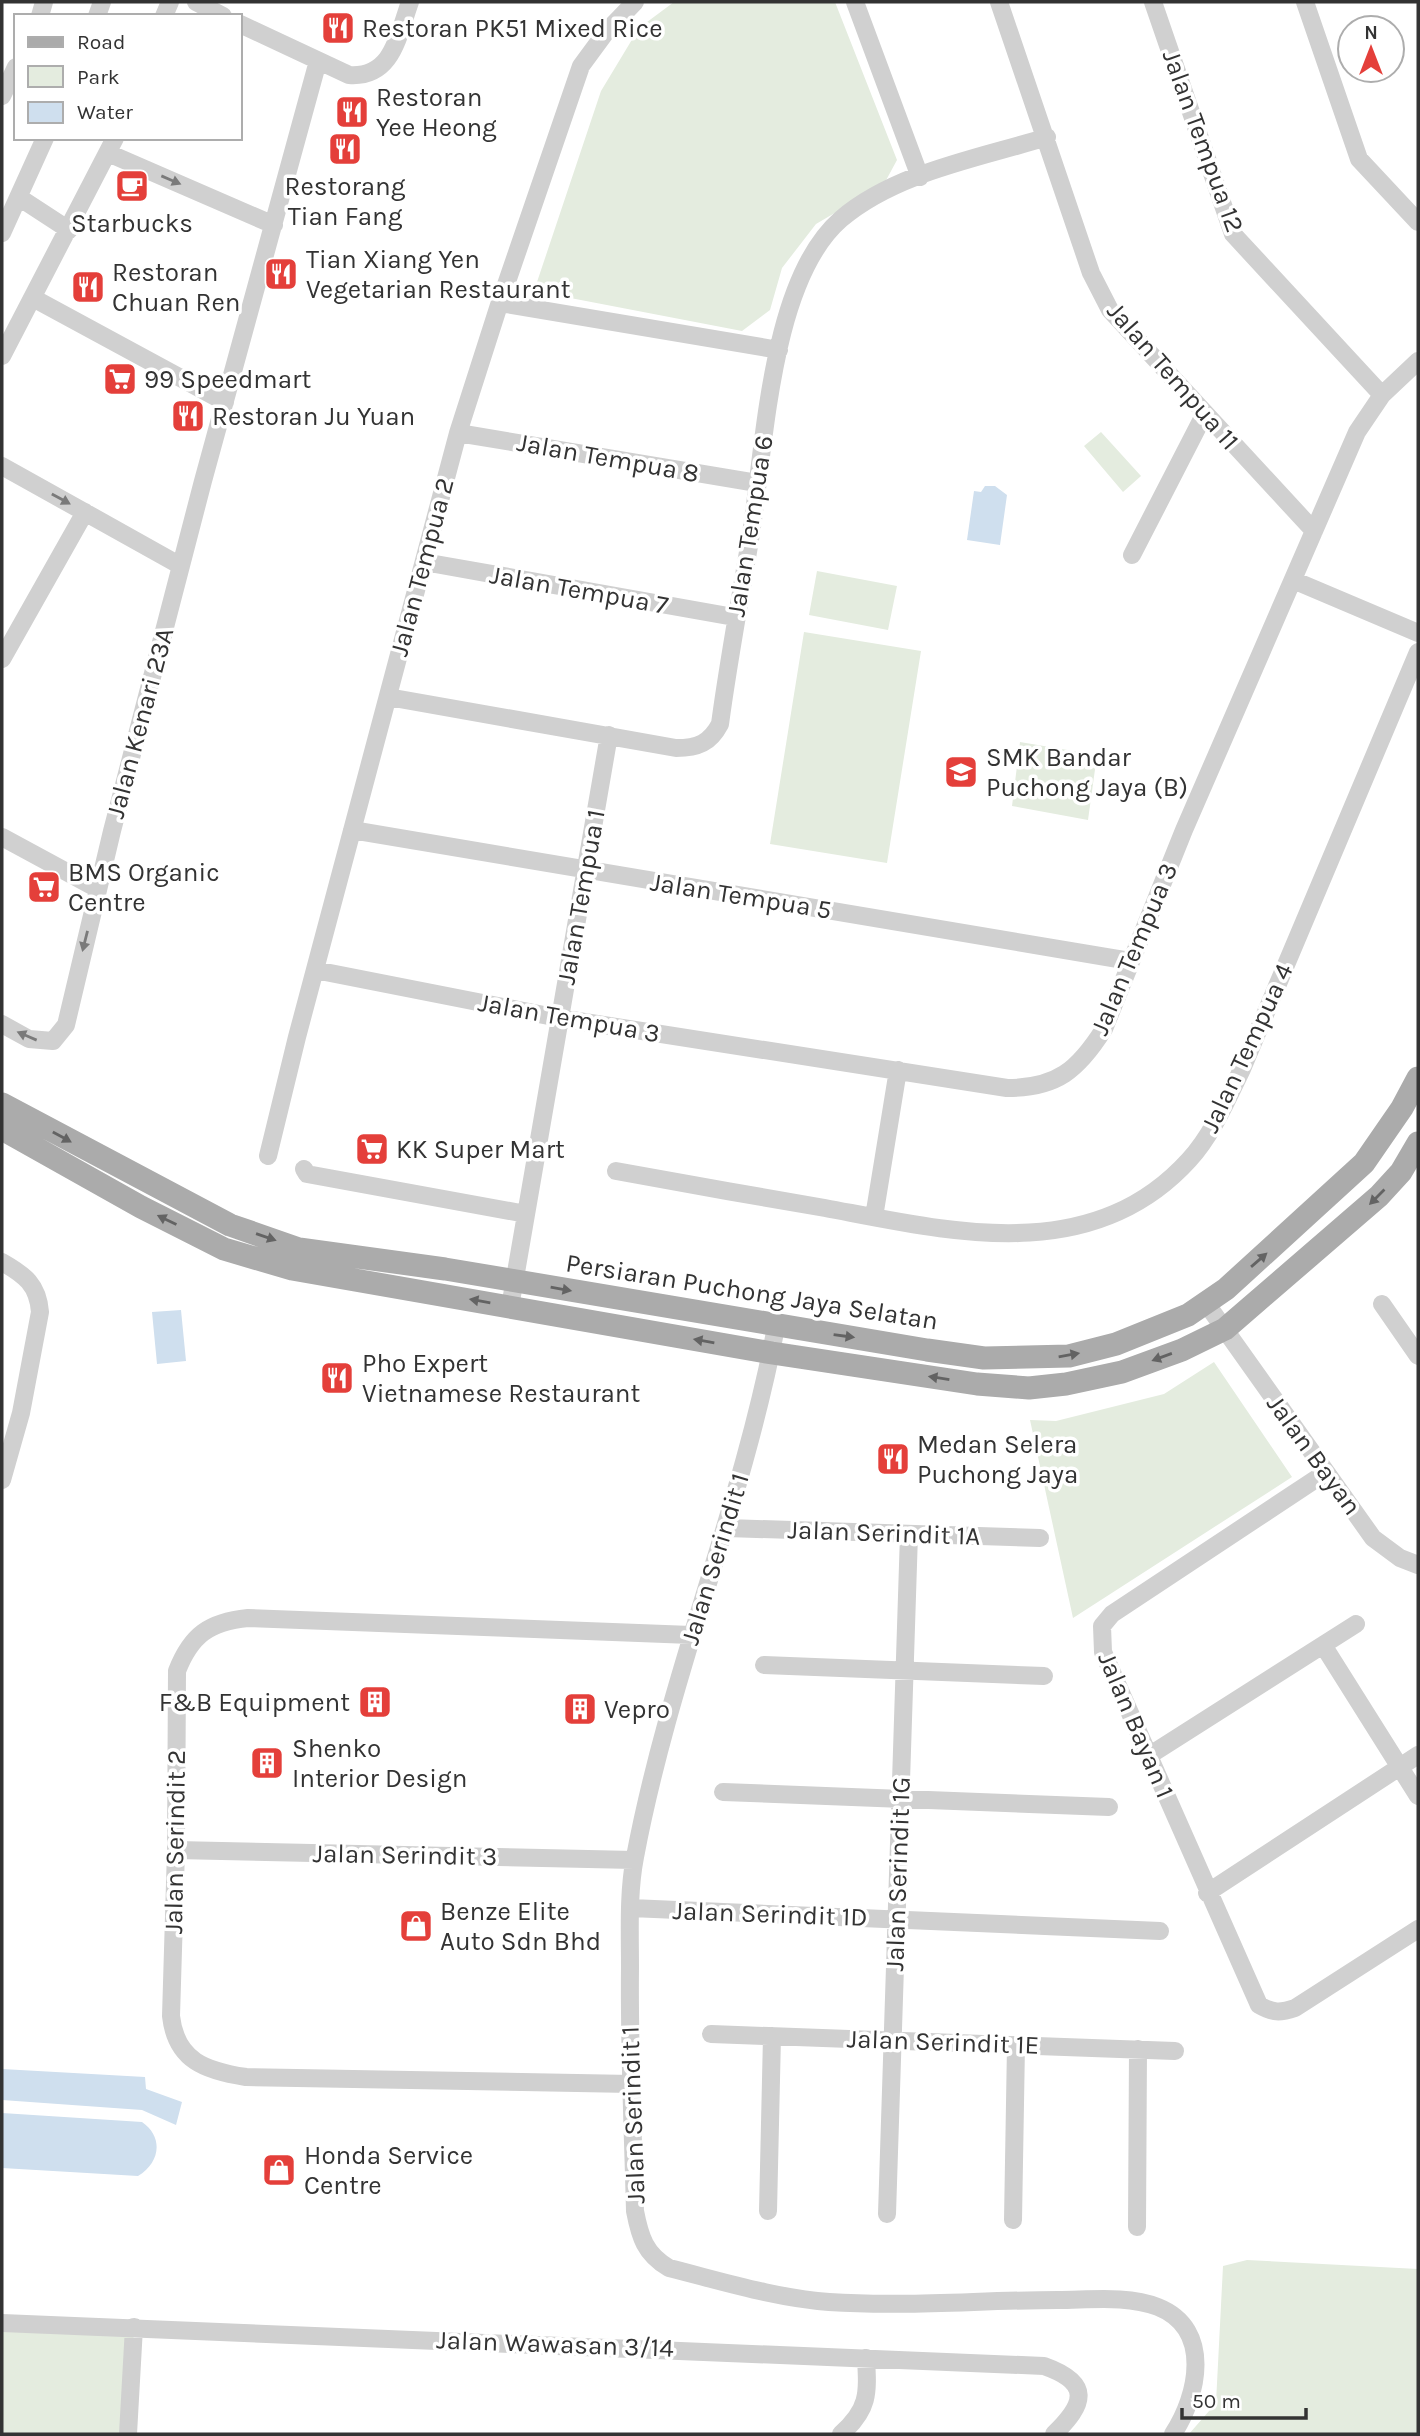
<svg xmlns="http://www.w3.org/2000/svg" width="1420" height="2436" font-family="Karla,sans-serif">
	<rect width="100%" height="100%" fill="#fff"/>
	<path fill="#e4ecdf" d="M 674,2 L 835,2 L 897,160 L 884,184 L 816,224 L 782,268 L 770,310 L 742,331 L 534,291 L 601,91 L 639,28 Z
		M 1101,432 L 1141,476 L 1123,492 L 1084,446 Z
		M 817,571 L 897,586 L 888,630 L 809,615 Z
		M 804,632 L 921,651 L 887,863 L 770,844 Z
		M 1020,742 L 1097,755 L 1088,820 L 1012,806 Z
		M 1214,1362 L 1292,1477 L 1073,1618 L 1030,1420 L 1056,1421 L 1164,1394 Z
		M 1247,2260 L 1418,2269 L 1418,2434 L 1189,2434 L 1216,2403 L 1223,2266 Z
		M 2,2323 L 134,2327 L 129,2434 L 2,2434 Z"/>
	<path fill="#cfdfee" d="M 985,486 L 995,486 L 1007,495 L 1000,545 L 967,540 L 974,491 L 981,492 Z
		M 181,1310 L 186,1361 L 157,1364 L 152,1312 Z
		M 2,2069 L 145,2077 L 146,2089 L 182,2102 L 176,2125 L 142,2110 L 2,2100 Z
		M 2,2113 L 142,2122 C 164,2137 160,2163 138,2176 L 2,2168 Z"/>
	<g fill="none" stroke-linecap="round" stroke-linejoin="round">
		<path stroke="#d0d0d0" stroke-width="18" d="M 196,2 L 223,16
			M 855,2 L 920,177
			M 999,2 L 1091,273 L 1110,310 L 1314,531
			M 1153,2 L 1233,234 L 1382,395
			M 1305,2 L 1359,159 L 1418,222
			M 40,16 L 44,2
			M 97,16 L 102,2
			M 164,16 L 170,2
			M 240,24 L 349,75 C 393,78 398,35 410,2
			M 2,96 L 16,67
			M 108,153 L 274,225
			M 20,198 L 69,230
			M 2,233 L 45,138
			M 33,298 L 225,402
			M 500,303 L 779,350
			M 2,356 L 115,138
			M 458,433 L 757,483
			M 2,466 L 181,566
			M 1132,555 L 1204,415
			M 424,562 L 734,617
			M 1293,580 L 1418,633
			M 2,659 L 85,512
			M 388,697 L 676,748 C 698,748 710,743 720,724 C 728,664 739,605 749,546 C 765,455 768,282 841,219 C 896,172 980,158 1047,137
			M 352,830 L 1130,961
			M 2,837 L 98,889
			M 315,970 L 559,1018 L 1007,1088 C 1057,1088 1078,1070 1104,1029 L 1184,830 L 1357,432 L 1382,395 L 1418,361
			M 2,1024 L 29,1039 L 53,1041 L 66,1025 L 112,831 L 203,481 L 318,61
			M 268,1156 L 297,1037 L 458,433 L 499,305 L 581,66 L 606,32 L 635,2
			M 304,1169 L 307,1174 L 526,1214
			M 616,1171 C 686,1184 755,1196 825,1208 C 948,1231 1091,1268 1189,1160 C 1212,1135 1227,1100 1242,1069 L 1418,652
			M 874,1217 L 898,1070
			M 2,1262 C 25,1275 38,1285 40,1312 L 21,1413 L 2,1480
			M 1206,1303 L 1373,1538 L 1400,1558 L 1418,1565
			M 1382,1304 L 1418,1356
			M 510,1307 L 609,735
			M 776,1327 C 742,1507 669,1676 635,1857 C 628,1893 630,1931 630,1968 C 629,2049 633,2130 635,2211 C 640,2237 645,2254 669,2268 C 721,2281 775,2298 829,2302 C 905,2307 982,2300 1058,2300 C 1089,2300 1128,2295 1158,2307 C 1213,2329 1198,2396 1173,2434
			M 1325,1473 L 1112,1614 L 1102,1626 L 1103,1652 L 1259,2005 C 1273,2013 1280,2013 1295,2008 L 1418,1929
			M 727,1528 L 1040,1538
			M 1323,1645 L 1418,1796
			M 764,1665 L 1044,1676
			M 1150,1755 L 1356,1624
			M 723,1792 L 1109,1807
			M 176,1850 L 634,1860
			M 1207,1893 L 1418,1755
			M 631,1908 L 1160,1931
			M 711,2034 L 1175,2051
			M 632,2084 L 246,2077 C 206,2071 176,2061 171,2016 L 176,1850 L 177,1671 C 191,1635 209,1622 248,1618 L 691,1635
			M 768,2211 L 772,2036
			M 887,2214 L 909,1534
			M 1013,2220 L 1016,2045
			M 1137,2227 L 1138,2049
			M 2,2323 L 1044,2366 C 1092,2383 1085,2404 1054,2434
			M 128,2434 L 134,2327
			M 841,2434 C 869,2409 868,2394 866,2358"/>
		<path stroke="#ababab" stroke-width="23" d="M 2,1104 L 230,1225 L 299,1249 L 445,1269 L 927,1350 L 984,1358 L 1069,1356 L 1116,1344 L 1188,1315 L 1226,1289 L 1364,1163 L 1402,1108 L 1418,1078
			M 2,1129 L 141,1207 L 224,1249 L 292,1269 L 772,1353 L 977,1384 L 1029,1388 L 1066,1384 L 1122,1372 L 1182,1350 L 1225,1329 L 1379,1196 L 1401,1172 L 1418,1143"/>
	</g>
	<defs><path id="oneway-solid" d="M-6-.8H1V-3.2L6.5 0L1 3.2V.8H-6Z" transform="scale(1.75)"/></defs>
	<g fill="#7a7a7a">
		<use href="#oneway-solid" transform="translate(171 180) rotate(23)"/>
		<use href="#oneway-solid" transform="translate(61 499) rotate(29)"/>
		<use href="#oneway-solid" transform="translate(85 941) rotate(104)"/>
		<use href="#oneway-solid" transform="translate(27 1036) rotate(-157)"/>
	</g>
	<g fill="#636363">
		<use href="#oneway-solid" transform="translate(62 1137) rotate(29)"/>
		<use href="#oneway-solid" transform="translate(1377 1197) rotate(135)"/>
		<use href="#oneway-solid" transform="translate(167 1220) rotate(-154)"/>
		<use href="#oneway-solid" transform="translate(266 1237) rotate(19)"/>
		<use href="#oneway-solid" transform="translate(1259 1260) rotate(-41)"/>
		<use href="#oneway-solid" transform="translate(561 1289) rotate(10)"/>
		<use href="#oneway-solid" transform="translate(480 1301) rotate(-170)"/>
		<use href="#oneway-solid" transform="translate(844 1336) rotate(8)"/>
		<use href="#oneway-solid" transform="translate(704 1341) rotate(-170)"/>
		<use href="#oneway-solid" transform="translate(1069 1355) rotate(-10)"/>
		<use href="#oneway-solid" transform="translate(1162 1357) rotate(160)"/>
		<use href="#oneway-solid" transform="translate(939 1378) rotate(-171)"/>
	</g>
	<defs>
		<symbol id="restaurant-square" viewBox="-11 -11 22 22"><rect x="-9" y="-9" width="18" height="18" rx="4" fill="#e43f3a" stroke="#fff"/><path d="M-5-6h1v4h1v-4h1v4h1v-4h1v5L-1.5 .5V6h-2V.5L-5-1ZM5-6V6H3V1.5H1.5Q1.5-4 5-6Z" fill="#fff"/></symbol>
		<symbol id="cafe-square" viewBox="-11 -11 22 22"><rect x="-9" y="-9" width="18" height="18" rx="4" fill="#e43f3a" stroke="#fff"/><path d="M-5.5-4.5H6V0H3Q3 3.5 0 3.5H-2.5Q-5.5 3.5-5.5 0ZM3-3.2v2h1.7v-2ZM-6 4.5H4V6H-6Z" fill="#fff"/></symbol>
		<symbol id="supermarket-square" viewBox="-11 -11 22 22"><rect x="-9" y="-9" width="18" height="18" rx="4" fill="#e43f3a" stroke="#fff"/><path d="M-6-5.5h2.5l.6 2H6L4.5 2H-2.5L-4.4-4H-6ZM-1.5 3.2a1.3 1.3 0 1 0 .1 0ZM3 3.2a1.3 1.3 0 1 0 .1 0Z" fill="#fff"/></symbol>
		<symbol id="school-square" viewBox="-11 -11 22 22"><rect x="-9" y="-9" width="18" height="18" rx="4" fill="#e43f3a" stroke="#fff"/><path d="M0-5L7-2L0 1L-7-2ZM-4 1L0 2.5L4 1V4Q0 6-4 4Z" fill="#fff"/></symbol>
		<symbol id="building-square" viewBox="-11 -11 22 22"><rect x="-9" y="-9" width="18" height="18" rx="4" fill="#e43f3a" stroke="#fff"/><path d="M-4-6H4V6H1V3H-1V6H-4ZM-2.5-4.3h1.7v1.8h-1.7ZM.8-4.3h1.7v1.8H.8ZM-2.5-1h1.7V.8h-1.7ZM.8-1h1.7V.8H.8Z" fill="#fff"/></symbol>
		<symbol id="shop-square" viewBox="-11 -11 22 22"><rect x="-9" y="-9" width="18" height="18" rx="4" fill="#e43f3a" stroke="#fff"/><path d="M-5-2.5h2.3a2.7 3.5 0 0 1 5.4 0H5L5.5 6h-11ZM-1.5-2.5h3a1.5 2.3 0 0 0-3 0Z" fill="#fff"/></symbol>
	</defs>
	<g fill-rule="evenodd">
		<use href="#restaurant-square" x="319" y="9" width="38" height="38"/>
		<use href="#restaurant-square" x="333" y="93" width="38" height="38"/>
		<use href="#restaurant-square" x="326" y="130" width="38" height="38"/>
		<use href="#cafe-square" x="113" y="167" width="38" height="38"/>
		<use href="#restaurant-square" x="262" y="255" width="38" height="38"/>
		<use href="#restaurant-square" x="69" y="268" width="38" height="38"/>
		<use href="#supermarket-square" x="101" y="360" width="38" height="38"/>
		<use href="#restaurant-square" x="169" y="397" width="38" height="38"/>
		<use href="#school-square" x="942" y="753" width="38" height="38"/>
		<use href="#supermarket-square" x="25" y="868" width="38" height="38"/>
		<use href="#supermarket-square" x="353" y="1130" width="38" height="38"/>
		<use href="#restaurant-square" x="318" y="1359" width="38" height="38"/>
		<use href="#restaurant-square" x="874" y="1440" width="38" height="38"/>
		<use href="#building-square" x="356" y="1683" width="38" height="38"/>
		<use href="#building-square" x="561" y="1690" width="38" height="38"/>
		<use href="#building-square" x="248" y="1744" width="38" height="38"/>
		<use href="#shop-square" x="397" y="1907" width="38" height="38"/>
		<use href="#shop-square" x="260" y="2151" width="38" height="38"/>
	</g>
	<g text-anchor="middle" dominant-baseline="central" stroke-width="7" stroke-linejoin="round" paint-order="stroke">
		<g font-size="26" fill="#333" stroke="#fff" text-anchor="start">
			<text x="362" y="28">Restoran PK51 Mixed Rice</text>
			<text x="376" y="97">Restoran<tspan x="376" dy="30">Yee Heong</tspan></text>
			<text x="345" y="186" text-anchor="middle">Restorang<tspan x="345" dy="30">Tian Fang</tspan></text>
			<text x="132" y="223" text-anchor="middle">Starbucks</text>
			<text x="306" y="259">Tian Xiang Yen<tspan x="306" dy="30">Vegetarian Restaurant</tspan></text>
			<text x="112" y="272">Restoran<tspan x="112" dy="30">Chuan Ren</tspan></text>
			<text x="144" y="379">99 Speedmart</text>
			<text x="212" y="416">Restoran Ju Yuan</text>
			<text x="986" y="757">SMK Bandar<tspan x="986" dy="30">Puchong Jaya (B)</tspan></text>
			<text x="68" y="872">BMS Organic<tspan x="68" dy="30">Centre</tspan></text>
			<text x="396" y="1149">KK Super Mart</text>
			<text x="362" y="1363">Pho Expert<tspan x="362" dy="30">Vietnamese Restaurant</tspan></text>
			<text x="917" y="1444">Medan Selera<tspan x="917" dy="30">Puchong Jaya</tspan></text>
			<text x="350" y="1702" text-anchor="end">F&amp;B Equipment</text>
			<text x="604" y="1709">Vepro</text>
			<text x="292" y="1748">Shenko<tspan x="292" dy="30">Interior Design</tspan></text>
			<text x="440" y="1911">Benze Elite<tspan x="440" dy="30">Auto Sdn Bhd</tspan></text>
			<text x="304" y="2155">Honda Service<tspan x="304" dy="30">Centre</tspan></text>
		</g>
		<g font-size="26" fill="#333" stroke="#fff">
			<text transform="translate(1203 141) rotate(70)">Jalan Tempua 12</text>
			<text transform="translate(1173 376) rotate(49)">Jalan Tempua 11</text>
			<text transform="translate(608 458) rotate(10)">Jalan Tempua 8</text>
			<text transform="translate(750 526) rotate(-81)">Jalan Tempua 6</text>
			<text transform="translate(422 567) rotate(-75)">Jalan Tempua 2</text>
			<text transform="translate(579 590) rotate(10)">Jalan Tempua 7</text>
			<text transform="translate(140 723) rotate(-75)">Jalan Kenari 23A</text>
			<text transform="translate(741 896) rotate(9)">Jalan Tempua 5</text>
			<text transform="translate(581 897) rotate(-80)">Jalan Tempua 1</text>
			<text transform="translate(1134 949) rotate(-67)">Jalan Tempua 3</text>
			<text transform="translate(569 1018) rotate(10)">Jalan Tempua 3</text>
			<text transform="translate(1247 1048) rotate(-65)">Jalan Tempua 4</text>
			<text transform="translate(752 1292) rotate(9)">Persiaran Puchong Jaya Selatan</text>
			<text transform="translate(1314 1455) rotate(54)">Jalan Bayan</text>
			<text transform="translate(884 1533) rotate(2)">Jalan Serindit 1A</text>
			<text transform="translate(715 1559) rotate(-73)">Jalan Serindit 1</text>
			<text transform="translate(1136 1725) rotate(67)">Jalan Bayan 1</text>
			<text transform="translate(175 1842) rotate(-89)">Jalan Serindit 2</text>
			<text transform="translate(405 1855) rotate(1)">Jalan Serindit 3</text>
			<text transform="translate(898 1874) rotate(-88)">Jalan Serindit 1G</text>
			<text transform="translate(770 1914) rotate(2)">Jalan Serindit 1D</text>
			<text transform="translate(943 2042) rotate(2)">Jalan Serindit 1E</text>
			<text transform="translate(633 2115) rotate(-92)">Jalan Serindit 1</text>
			<text transform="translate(555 2344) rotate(2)">Jalan Wawasan 3/14</text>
		</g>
	</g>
	<rect width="1420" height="2436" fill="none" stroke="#333333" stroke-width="7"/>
	<rect x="14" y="14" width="228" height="126" fill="#ffffff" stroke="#adadad" stroke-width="2"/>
	<rect x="28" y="37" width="35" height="10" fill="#ababab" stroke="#adadad" stroke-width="2"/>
	<text x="77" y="49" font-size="21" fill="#333333">Road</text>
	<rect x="28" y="66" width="35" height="21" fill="#e4ecdf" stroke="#adadad" stroke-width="2"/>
	<text x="77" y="84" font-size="21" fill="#333333">Park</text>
	<rect x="28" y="102" width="35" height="21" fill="#cfdfee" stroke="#adadad" stroke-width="2"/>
	<text x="77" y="119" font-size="21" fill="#333333">Water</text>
	<g transform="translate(1371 49)"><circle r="33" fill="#ffffff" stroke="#adadad" stroke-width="2"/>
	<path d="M0-5L12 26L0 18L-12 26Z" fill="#e43f3a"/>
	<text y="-10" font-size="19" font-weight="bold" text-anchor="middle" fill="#333333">N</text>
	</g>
	<path d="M1182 2408v10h124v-10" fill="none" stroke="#333333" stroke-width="3.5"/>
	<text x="1192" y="2408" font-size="21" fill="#333333" stroke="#ffffff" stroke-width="5" paint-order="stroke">50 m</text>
</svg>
